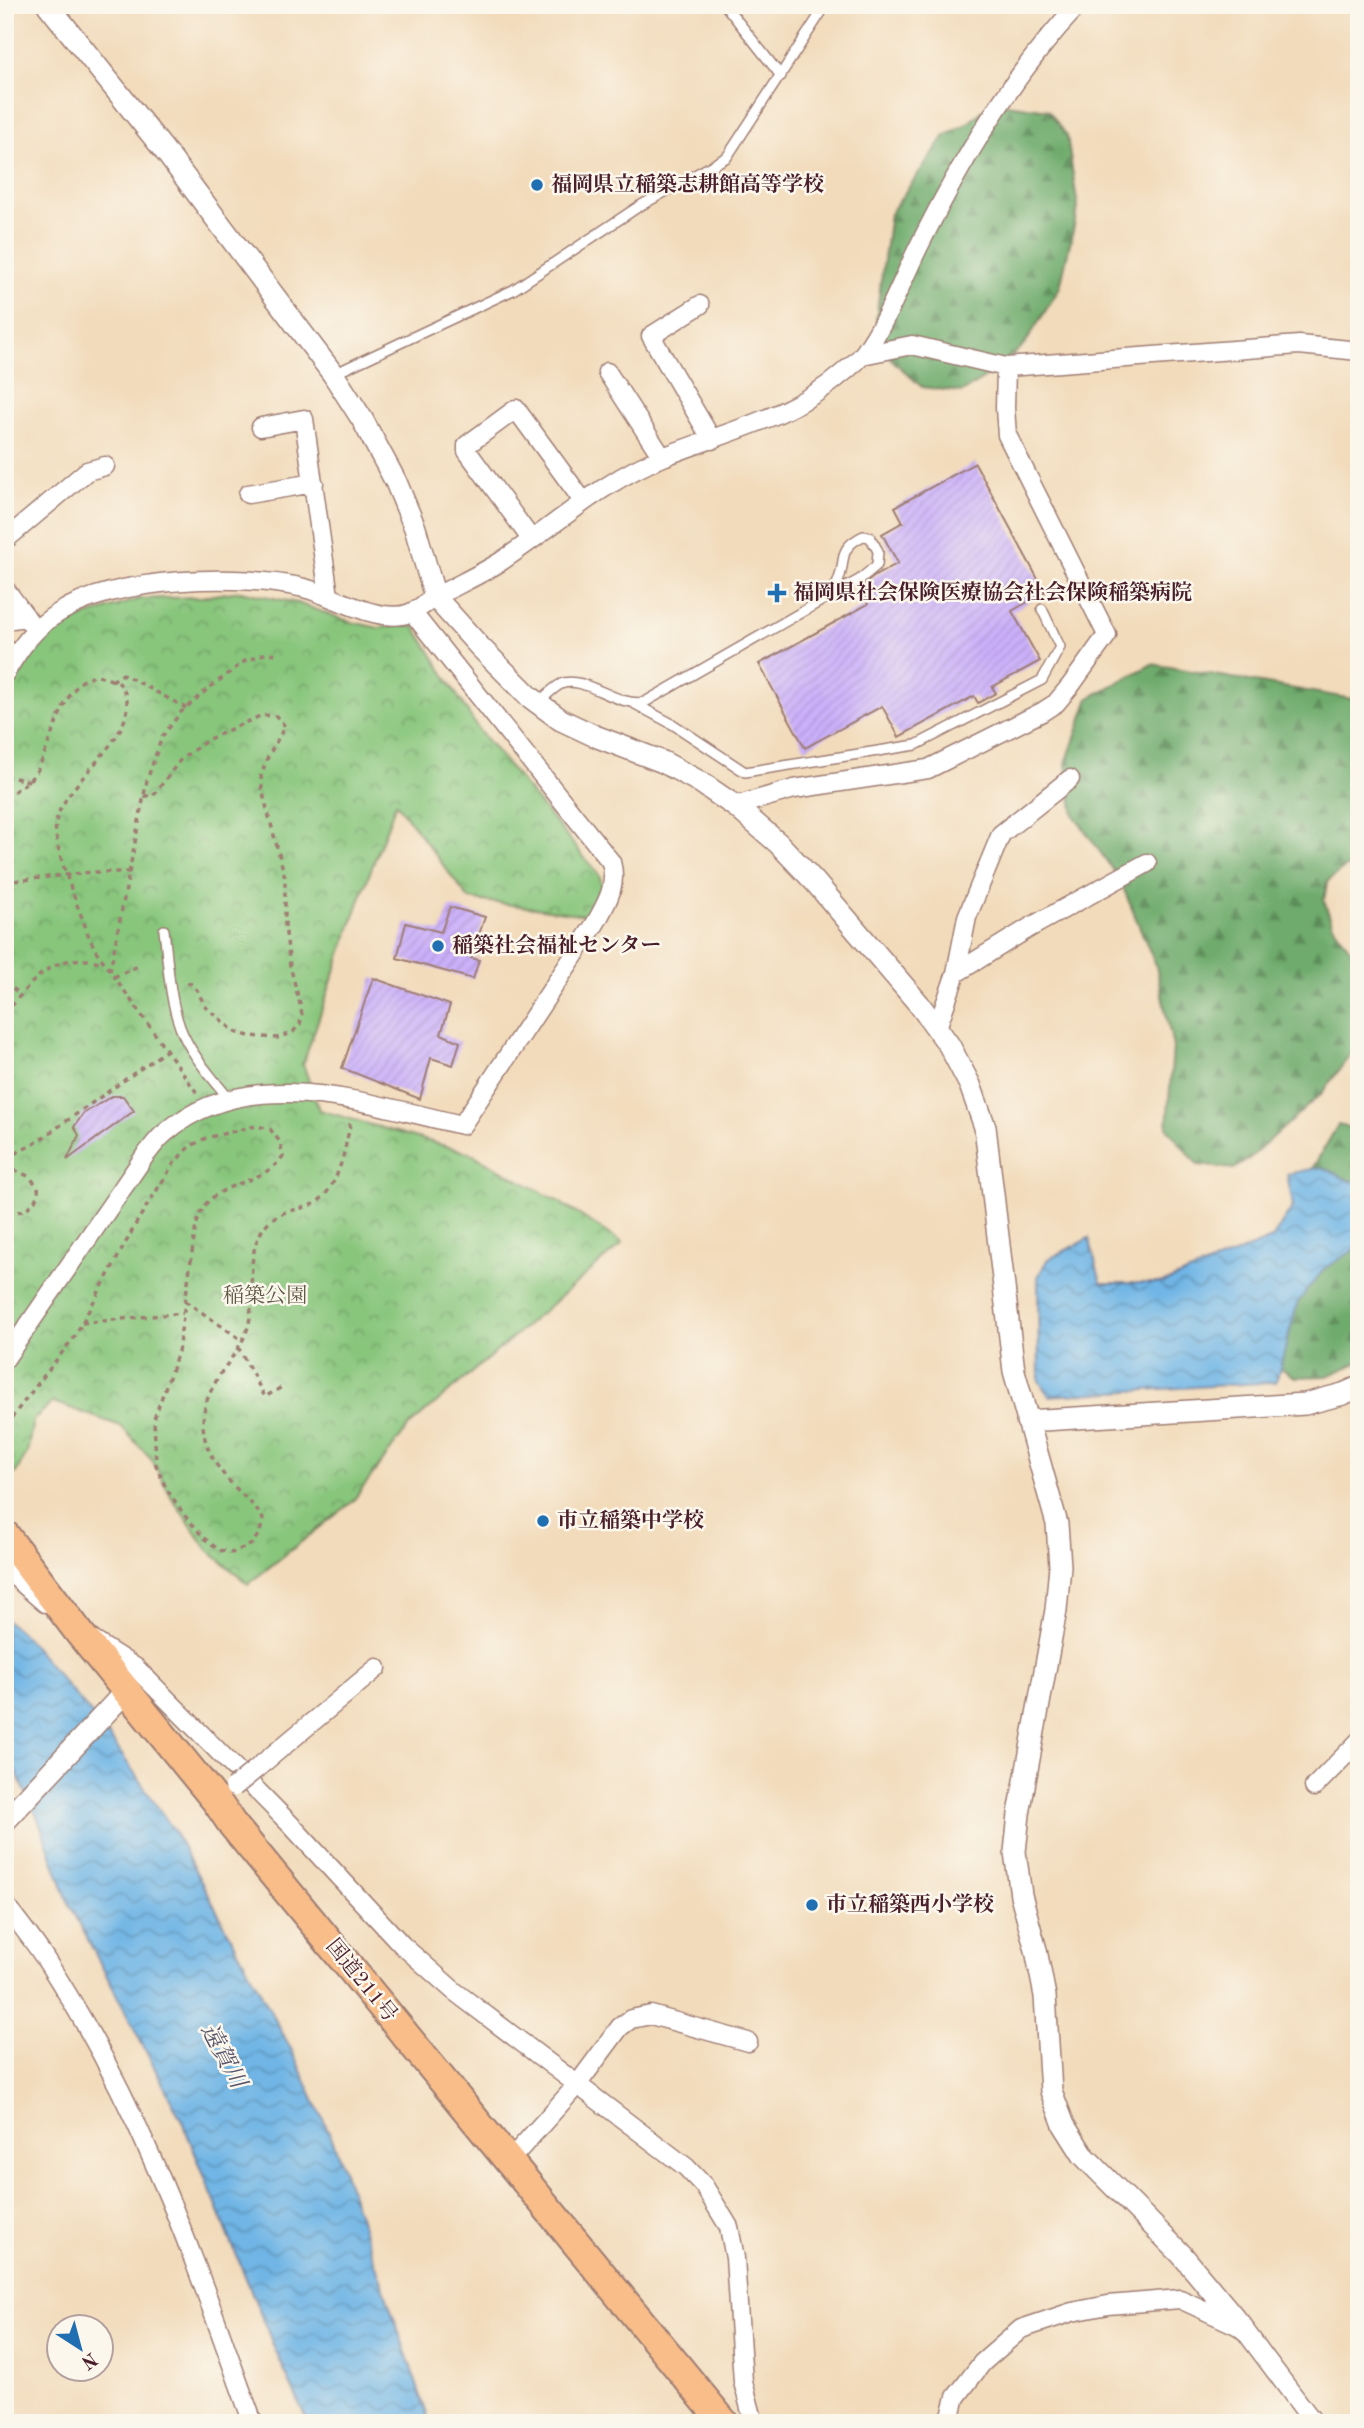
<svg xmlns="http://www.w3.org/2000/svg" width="1364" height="2428" font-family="'Old Standard TT','Noto Serif JP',serif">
	<defs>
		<pattern id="forest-firs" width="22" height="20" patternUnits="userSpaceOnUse" patternTransform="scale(1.75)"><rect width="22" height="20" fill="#6eab6c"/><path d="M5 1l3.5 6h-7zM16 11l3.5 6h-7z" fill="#5c8b59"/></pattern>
		<pattern id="park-crowns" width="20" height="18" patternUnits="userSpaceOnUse" patternTransform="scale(1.75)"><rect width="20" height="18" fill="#88c67c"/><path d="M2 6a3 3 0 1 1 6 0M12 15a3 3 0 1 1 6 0" fill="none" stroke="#71a066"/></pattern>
		<pattern id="water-waves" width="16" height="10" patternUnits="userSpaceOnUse" patternTransform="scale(1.75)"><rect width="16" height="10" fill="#6fb5e5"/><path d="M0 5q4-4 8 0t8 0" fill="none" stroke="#5d93ba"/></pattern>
		<pattern id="building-hatch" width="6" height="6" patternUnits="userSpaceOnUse" patternTransform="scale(1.75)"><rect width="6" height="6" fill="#cbb0fa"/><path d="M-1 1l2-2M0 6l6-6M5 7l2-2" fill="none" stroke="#b097d6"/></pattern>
	</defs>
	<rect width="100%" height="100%" fill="#fbf7ec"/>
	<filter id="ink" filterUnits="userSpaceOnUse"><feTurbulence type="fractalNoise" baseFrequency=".0143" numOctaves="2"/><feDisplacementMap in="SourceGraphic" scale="14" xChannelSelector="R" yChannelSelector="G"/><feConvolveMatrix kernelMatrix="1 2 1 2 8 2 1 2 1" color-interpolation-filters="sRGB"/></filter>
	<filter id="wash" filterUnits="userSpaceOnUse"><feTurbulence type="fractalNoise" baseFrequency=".00686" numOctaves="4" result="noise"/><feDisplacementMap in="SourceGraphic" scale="28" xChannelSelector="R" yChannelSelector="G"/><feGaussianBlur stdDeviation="1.57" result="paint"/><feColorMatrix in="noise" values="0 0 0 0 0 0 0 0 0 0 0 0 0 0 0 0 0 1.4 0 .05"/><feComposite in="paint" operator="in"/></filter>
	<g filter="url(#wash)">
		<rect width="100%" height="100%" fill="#f2dbbb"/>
		<path fill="url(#forest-firs)" stroke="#5c654c" stroke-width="2" d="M 993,102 L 1048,110 L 1067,136 L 1078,208 L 1060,287 L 1025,344 L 994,372 L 962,392 L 922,387 L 891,359 L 876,320 L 890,214 L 945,136 L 968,123 Z
			M 1152,664 L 1359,700 L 1359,863 L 1344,868 L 1327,882 L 1324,901 L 1333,925 L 1359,961 L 1359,1043 L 1322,1093 L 1251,1157 L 1234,1169 L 1198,1165 L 1167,1128 L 1173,1047 L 1156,966 L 1120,880 L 1074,815 L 1066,763 L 1089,698 Z
			M 1338,1125 L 1359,1130 L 1359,1362 L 1327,1376 L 1295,1377 L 1262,1356 L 1309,1174 Z"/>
		<path fill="url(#park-crowns)" stroke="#697254" stroke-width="2" d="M 240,591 L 297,603 L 351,622 L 379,628 L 401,625 L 415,627 L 480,732 L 599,875 L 604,892 L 593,916 L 469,899 L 396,803 L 359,902 L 303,1064 L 319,1110 L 470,1153 L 556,1200 L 623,1243 L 409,1426 L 352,1502 L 248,1584 L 208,1550 L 172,1498 L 152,1460 L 121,1426 L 53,1402 L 33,1420 L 27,1454 L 15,1474 L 5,1472 L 5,700 L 35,650 L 50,634 L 86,616 L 139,599 L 201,597 Z"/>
		<path fill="url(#water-waves)" stroke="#5c6a88" stroke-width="2" d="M 1322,1167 L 1352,1182 L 1359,1177 L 1359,1247 L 1325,1268 L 1298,1302 L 1276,1382 L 1049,1396 L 1039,1381 L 1038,1277 L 1047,1260 L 1089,1238 L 1101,1283 L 1162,1283 L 1272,1239 L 1293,1206 L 1287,1174 Z
			M 5,1619 L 25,1636 L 107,1733 L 174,1831 L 291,2049 L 334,2143 L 430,2423 L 308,2423 L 274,2347 L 182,2121 L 68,1901 L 37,1816 L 13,1765 L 5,1757 Z"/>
		<g id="blocks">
			<path fill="url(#building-hatch)" d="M 975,463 L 1045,592 L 1012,611 L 1040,661 L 992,687 L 996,693 L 978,703 L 974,696 L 899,737 L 882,706 L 805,748 L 759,664 L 868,604 L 859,588 L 875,576 L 898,563 L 882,534 L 903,522 L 895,507 Z
				M 450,907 L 485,917 L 471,958 L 479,960 L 473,979 L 397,958 L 406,923 L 441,932 Z
				M 373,978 L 450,1005 L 441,1034 L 460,1042 L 453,1065 L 431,1058 L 420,1099 L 342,1068 Z
				M 112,1096 L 123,1096 L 134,1111 L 67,1160 L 79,1135 L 74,1127 L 83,1114 Z"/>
		</g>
	</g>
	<g filter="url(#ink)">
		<use href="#blocks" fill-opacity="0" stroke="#9e7d73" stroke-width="2"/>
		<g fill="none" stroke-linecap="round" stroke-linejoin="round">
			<defs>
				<path id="service" d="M 725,5 L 781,76
					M 334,374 L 513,290 L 638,207 L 727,157 L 826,5
					M 539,702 C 546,696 553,688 561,684 C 584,674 617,708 645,702 L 821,601 C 826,596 833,590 837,584 C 848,561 835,550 863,536 L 870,537 L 878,551 L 877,565 L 859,580 L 821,601
					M 635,704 L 674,725 L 745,772 L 916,745 L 1042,680 L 1060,647 L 1042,609
					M 164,930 C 168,962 169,997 180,1027 C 190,1054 212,1077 229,1099"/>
				<path id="minor" d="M 700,305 L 651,336 L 712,440
					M 862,355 L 912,345 L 1006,367 L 1299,345 L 1359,351
					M 607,372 L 662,457
					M 261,427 L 304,419 L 329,596
					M 248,494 L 314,483
					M 531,539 L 467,451 L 467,445 L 516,409 L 583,501
					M 5,540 L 87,471 L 105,466
					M 5,589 L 26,617
					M 5,620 L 26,617 L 35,630
					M 5,673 C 20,648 34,627 60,612 C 118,577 240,573 304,588 C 335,596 380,625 410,613 C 420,609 429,600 439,595 C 459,584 481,574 500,562 C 555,526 602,481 663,457 C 725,432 792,418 844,372 C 851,366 859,360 864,353 C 887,321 901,283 918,248 C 961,162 1011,76 1078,5
					M 735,806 L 794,789 L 928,769 L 1042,712 L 1056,703 L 1071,685 L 1107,635 L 1007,435 L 1005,408 L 1006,367
					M 956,973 L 967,917 L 1001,834 L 1070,779
					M 937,1028 L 956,973 L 1029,928 L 1147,863
					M 5,1359 L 144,1157 C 151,1149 157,1139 165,1133 C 248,1061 368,1104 462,1125 L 595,924 C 606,904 618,886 611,862 L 412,612
					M 5,1568 L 45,1603
					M 91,1639 L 135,1667 L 291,1825 L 402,1945 L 454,1991 L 686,2167 L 704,2186 L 729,2227 L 735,2258 L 743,2382 L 754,2423
					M 256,1769 L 377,1668
					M 1314,1787 L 1359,1741
					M 5,1904 C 19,1923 34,1941 46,1960 C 88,2024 124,2094 154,2163 C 192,2248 221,2336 253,2423
					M 509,2161 L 577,2085 L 620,2027 L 631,2019 L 651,2015 L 748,2042
					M 945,2423 L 950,2419 L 956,2397 L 982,2363 L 1021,2329 L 1072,2312 L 1108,2305 L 1180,2299 L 1243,2328 L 1314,2423"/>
				<path id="tertiary" d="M 48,5 L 168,155 L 333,374 L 362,419 L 396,482 L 415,528 L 435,597 L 479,646 L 530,697 L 561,720 L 595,736 L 663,762 L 700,782 L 735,806 L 778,843 L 815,882 L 919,1004 L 949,1045 L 970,1085 L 985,1127 L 1014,1371 L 1057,1524 L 1060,1566 L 1056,1610 L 1019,1814 L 1015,1852 L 1021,1895 L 1036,1950 L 1045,1996 L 1051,2091 L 1064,2125 L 1083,2155 L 1182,2255 L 1243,2328
					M 1027,1421 L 1305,1404 L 1343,1394 L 1359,1387
					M 5,1821 L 126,1691"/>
				<path id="trunk" d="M 5,1535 L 81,1635 L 217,1802 L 232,1824 L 724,2423"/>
			</defs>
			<use href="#service" stroke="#9e7d73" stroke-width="12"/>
			<use href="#minor" stroke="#9e7d73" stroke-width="21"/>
			<use href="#tertiary" stroke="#9e7d73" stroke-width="24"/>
			<use href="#trunk" stroke="#9e7d73" stroke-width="32"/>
			<path stroke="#9e7d73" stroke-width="3.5" stroke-dasharray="5 5" stroke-linecap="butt" d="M 112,681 L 123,674 L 186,708
				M 5,776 L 29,781
				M 144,796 L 153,796 L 181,759 L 209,739 L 262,715 L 276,716 L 285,726 L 268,757 L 261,775 L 262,790 L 285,877 L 285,925 L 290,966 L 300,1004 L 302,1015 L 300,1024 L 293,1032 L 277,1038 L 249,1036 L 235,1032 L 205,1006 L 197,990 L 190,983 L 183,984
				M 5,797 C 18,789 30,782 38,769 C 50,747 66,673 98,676 C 105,677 113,681 119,683 C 155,728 63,779 56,822 C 52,847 80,910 89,937 L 96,951 L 197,1093
				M 5,882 L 92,872 L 130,872
				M 5,896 L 14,931 L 5,955
				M 110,971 L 147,780 L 162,737 L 181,712 L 209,688 L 245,661 L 267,653 L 280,654
				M 114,977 L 140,965
				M 5,982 L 20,994
				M 5,1014 C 33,980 54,949 103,963
				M 5,1154 L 16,1153 L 34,1144 L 167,1050
				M 5,1166 L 28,1176 L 38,1186 C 40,1205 22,1213 5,1215
				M 185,1301 L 242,1340
				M 82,1323 L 183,1313
				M 238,1347 L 265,1397 L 285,1385
				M 5,1426 L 75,1336 L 138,1220 L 174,1163 L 189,1147 L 206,1138 L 256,1126 L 270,1129 L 280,1142 L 283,1156 C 264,1184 225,1180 205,1205 C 201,1210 199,1219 196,1225 L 178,1352 L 154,1419 L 156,1465 L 166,1488 L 185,1516 L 205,1539 L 219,1550 L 232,1553 L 252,1544 L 260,1532 L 263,1519 C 255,1505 243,1496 232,1484 C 203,1453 193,1421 215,1383 C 225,1364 244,1346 249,1323 C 255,1295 246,1260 260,1234 C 276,1203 304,1215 322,1198 C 341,1179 346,1144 351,1119
				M 120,2423 L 142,2423"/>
			<use href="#service" stroke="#fff" stroke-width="9"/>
			<use href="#minor" stroke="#fff" stroke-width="18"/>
			<use href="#tertiary" stroke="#fff" stroke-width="21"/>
			<use href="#trunk" stroke="#f8bd89" stroke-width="28"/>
			<defs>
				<path id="minor-bridge" d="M 234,1787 L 256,1769"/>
			</defs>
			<use href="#minor-bridge" stroke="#9e7d73" stroke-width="21" stroke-linecap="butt"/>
			<use href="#minor-bridge" stroke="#fff" stroke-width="18"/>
		</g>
	</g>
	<g fill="#1f6fb2" stroke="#fbf7ec" stroke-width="2.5">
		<circle cx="537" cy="185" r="7"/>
		<path d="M773.5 582.5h7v7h7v7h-7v7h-7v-7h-7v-7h7z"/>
		<circle cx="438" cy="946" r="7"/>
		<circle cx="543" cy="1521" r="7"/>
		<circle cx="812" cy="1905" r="7"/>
	</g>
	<g text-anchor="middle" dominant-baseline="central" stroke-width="5" stroke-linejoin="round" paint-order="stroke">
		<g font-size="21" font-weight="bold" fill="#4a1f2b" stroke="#fbf7ec" text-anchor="start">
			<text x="551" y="185">福岡県立稲築志耕館高等学校</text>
			<text x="793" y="593">福岡県社会保険医療協会社会保険稲築病院</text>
			<text x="452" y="946">稲築社会福祉センター</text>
			<text x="557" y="1521">市立稲築中学校</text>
			<text x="826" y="1905">市立稲築西小学校</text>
		</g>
		<g font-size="21" fill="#605947" stroke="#fbf7ec">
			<text x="265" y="1296">稲築公園</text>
		</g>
		<g font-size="21" fill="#4a1f2b" stroke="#fbf7ec">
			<text transform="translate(361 1981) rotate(51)">国道211号</text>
		</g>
		<g font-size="23" font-style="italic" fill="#57546c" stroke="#fbf7ec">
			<text transform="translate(223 2056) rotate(62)">遠賀川</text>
		</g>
	</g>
	<rect width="1364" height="2428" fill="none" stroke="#fbf7ec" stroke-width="28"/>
	<g transform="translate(80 2348) rotate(144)"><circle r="33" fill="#fbf7ec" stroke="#b4a19f" stroke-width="2"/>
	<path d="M0-5L12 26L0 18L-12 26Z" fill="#1f6fb2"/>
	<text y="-10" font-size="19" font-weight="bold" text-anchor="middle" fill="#4a1f2b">N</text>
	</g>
</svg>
